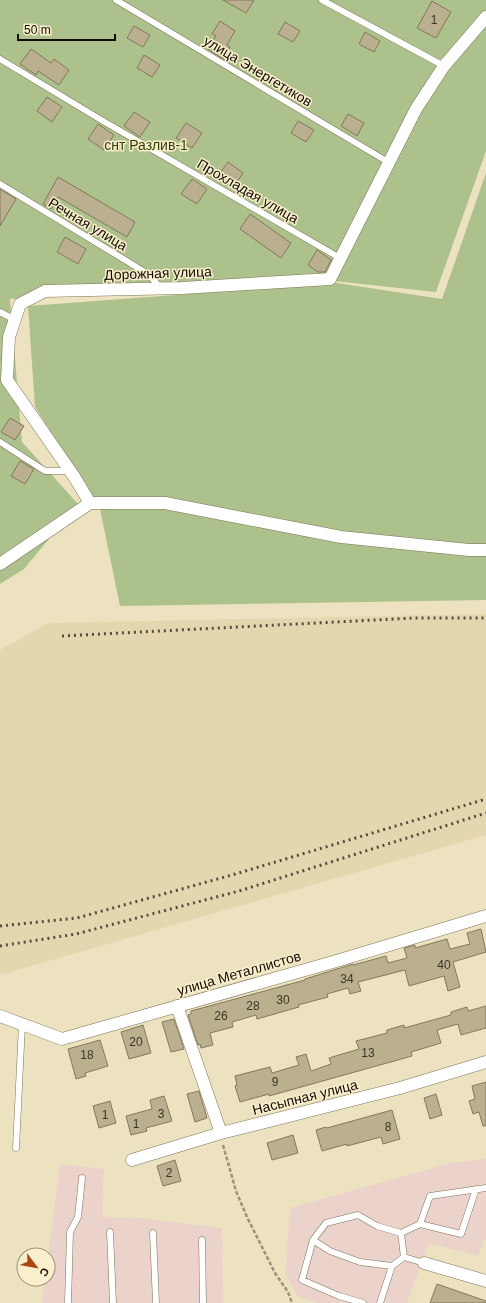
<svg xmlns="http://www.w3.org/2000/svg" width="486" height="1303" font-family="Arial,sans-serif">
	<rect width="100%" height="100%" fill="#ede2c0"/>
	<path fill="#e4d6ae" d="M 486,614 L 486,835 L 0,975 L 0,650 L 48,623 Z"/>
	<path fill="#ebd2cb" d="M 486,1159 L 486,1236 L 478,1256 L 429,1243 L 407,1303 L 318,1303 L 299,1297 L 285,1275 L 290,1208 L 451,1163 Z
		M 60,1164 L 104,1169 L 102,1217 L 140,1218 L 222,1228 L 223,1303 L 42,1303 L 45,1279 L 48,1279 L 48,1258 Z"/>
	<path fill="#acc18c" d="M 0,0 L 486,0 L 486,151 L 436,292 L 334,281 L 10,299 L 22,442 L 78,504 L 24,569 L 0,584 Z
		M 486,173 L 486,600 L 120,606 L 100,509 L 35,407 L 28,306 L 337,283 L 442,299 Z"/>
	<path fill="#baaf8f" stroke="#83795a" d="M 223,0 L 254,0 L 246,13 Z
		M 432,1 L 451,12 L 436,38 L 417,28 Z
		M 220,21 L 235,31 L 227,45 L 230,47 L 223,59 L 208,49 L 216,36 L 212,34 Z
		M 285,22 L 300,31 L 293,42 L 278,34 Z
		M 134,26 L 150,35 L 143,47 L 127,38 Z
		M 365,32 L 380,41 L 374,52 L 359,44 Z
		M 31,49 L 51,63 L 54,59 L 69,70 L 59,85 L 38,71 L 36,75 L 20,64 Z
		M 144,55 L 160,65 L 152,77 L 137,68 Z
		M 47,97 L 62,107 L 52,122 L 37,111 Z
		M 134,112 L 150,122 L 140,137 L 124,126 Z
		M 348,114 L 364,123 L 357,136 L 341,126 Z
		M 298,121 L 314,130 L 306,142 L 291,133 Z
		M 186,123 L 202,133 L 192,148 L 176,138 Z
		M 98,124 L 114,135 L 104,150 L 88,139 Z
		M 228,162 L 243,173 L 233,188 L 217,177 Z
		M 58,177 L 135,222 L 127,237 L 58,197 L 51,209 L 43,204 Z
		M 192,179 L 207,189 L 197,204 L 181,194 Z
		M 0,189 L 16,199 L 0,226 Z
		M 250,214 L 291,243 L 281,258 L 240,229 Z
		M 65,237 L 86,249 L 78,264 L 57,252 Z
		M 317,250 L 331,260 L 325,272 L 318,272 L 308,265 Z
		M 10,418 L 24,426 L 15,440 L 1,432 Z
		M 20,461 L 34,469 L 25,484 L 11,476 Z
		M 481,929 L 486,952 L 453,962 L 460,987 L 448,991 L 444,976 L 409,986 L 405,970 L 358,982 L 361,991 L 350,994 L 348,988 L 327,994 L 328,997 L 298,1005 L 299,1007 L 257,1019 L 256,1015 L 232,1022 L 233,1027 L 210,1033 L 213,1045 L 201,1048 L 200,1044 L 198,1045 L 188,1015 L 191,1014 L 191,1011 L 305,980 L 305,979 L 353,964 L 353,965 L 386,956 L 388,963 L 407,958 L 404,948 L 415,945 L 415,948 L 447,939 L 450,949 L 470,944 L 467,933 Z
		M 486,1006 L 486,1028 L 461,1035 L 458,1024 L 437,1030 L 441,1043 L 411,1052 L 412,1056 L 269,1096 L 269,1094 L 240,1102 L 235,1086 L 237,1085 L 235,1076 L 270,1067 L 272,1073 L 299,1065 L 296,1057 L 306,1054 L 311,1071 L 331,1064 L 329,1058 L 359,1049 L 356,1041 L 387,1033 L 387,1030 L 404,1025 L 404,1028 L 451,1015 L 451,1012 L 467,1007 L 468,1011 Z
		M 174,1019 L 184,1049 L 171,1052 L 162,1022 Z
		M 143,1025 L 151,1053 L 129,1059 L 121,1032 Z
		M 100,1040 L 108,1066 L 85,1073 L 86,1076 L 76,1079 L 68,1049 Z
		M 486,1082 L 486,1126 L 483,1126 L 479,1112 L 473,1114 L 469,1101 L 475,1099 L 472,1086 Z
		M 199,1091 L 207,1118 L 195,1122 L 187,1094 Z
		M 436,1094 L 442,1115 L 430,1119 L 424,1098 Z
		M 164,1096 L 172,1121 L 146,1128 L 147,1131 L 131,1135 L 126,1116 L 152,1109 L 150,1100 Z
		M 110,1101 L 116,1123 L 99,1128 L 93,1106 Z
		M 392,1110 L 400,1139 L 383,1144 L 381,1137 L 347,1146 L 347,1144 L 322,1151 L 316,1130 L 326,1127 L 327,1128 Z
		M 293,1135 L 298,1153 L 272,1160 L 267,1143 Z
		M 175,1160 L 181,1181 L 163,1186 L 157,1166 Z
		M 437,1284 L 486,1301 L 486,1303 L 430,1303 Z"/>
	<g fill="none" stroke-linecap="round" stroke-linejoin="round">
		<defs>
			<path id="lane" d="M 116,0 L 388,162
				M 322,0 L 444,66
				M 0,59 L 103,121 L 340,258
				M 0,184 L 148,274 L 161,288
				M 0,312 L 15,320
				M 0,442 L 45,471 L 70,471
				M 16,1148 L 22,1024
				M 420,1224 L 430,1196 L 486,1188
				M 110,1232 L 113,1303
				M 153,1233 L 156,1303
				M 202,1240 L 203,1303
				M 313,1240 L 330,1251 L 360,1262 L 392,1266
				M 404,1257 L 424,1263
				M 68,1303 L 70,1232 L 78,1217 L 82,1178
				M 363,1303 L 339,1296 L 302,1280 L 313,1240 L 326,1223 L 358,1215 L 377,1226 L 401,1233 L 420,1224 L 461,1234 L 476,1189
				M 380,1303 L 392,1266 L 404,1257 L 401,1233"/>
			<path id="street" d="M 90,503 L 165,503 L 341,537 L 469,550 L 486,550
				M 0,564 L 90,503 L 75,478 L 7,380 L 9,337 L 20,304 L 45,291 L 182,288 L 330,279 L 416,109 L 444,66 L 486,17
				M 177,1006 L 221,1133
				M 0,1016 L 62,1039 L 333,962 L 486,916
				M 132,1160 L 221,1133 L 400,1088 L 486,1062
				M 424,1263 L 486,1281"/>
		</defs>
		<use href="#lane" stroke="#7e7456" stroke-width="7"/>
		<use href="#street" stroke="#7e7456" stroke-width="13"/>
		<path stroke="#9b927a" stroke-width="2.5" stroke-dasharray="4 2" stroke-linecap="butt" d="M 223,1145 L 236,1191 L 247,1217 L 275,1273 L 288,1292 L 292,1303"/>
		<use href="#lane" stroke="#fff" stroke-width="6"/>
		<use href="#street" stroke="#fff" stroke-width="12"/>
		<path stroke="#534d3c" stroke-width="3" stroke-dasharray="2 4" stroke-linecap="butt" d="M 62,636 L 414,618 L 486,618
			M 0,926 L 77,918 L 232,875 L 486,799
			M 0,946 L 76,934 L 239,891 L 486,813"/>
	</g>
	<g text-anchor="middle" dominant-baseline="central" stroke-width="3" stroke-linejoin="round" paint-order="stroke">
		<g font-size="12" fill="#3a3526">
			<text x="434" y="20">1</text>
			<text x="444" y="965">40</text>
			<text x="347" y="979">34</text>
			<text x="283" y="1000">30</text>
			<text x="253" y="1006">28</text>
			<text x="221" y="1016">26</text>
			<text x="136" y="1042">20</text>
			<text x="368" y="1053">13</text>
			<text x="87" y="1055">18</text>
			<text x="275" y="1082">9</text>
			<text x="161" y="1114">3</text>
			<text x="105" y="1115">1</text>
			<text x="136" y="1124">1</text>
			<text x="388" y="1127">8</text>
			<text x="169" y="1173">2</text>
		</g>
		<g font-size="14" fill="#100c03" stroke="#faefcd">
			<text transform="translate(258 71) rotate(31)">улица Энергетиков</text>
			<text transform="translate(248 191) rotate(30)">Прохладая улица</text>
			<text transform="translate(88 224) rotate(31)">Речная улица</text>
			<text transform="translate(158 273) rotate(-2)">Дорожная улица</text>
			<text transform="translate(239 973) rotate(-16)">улица Металлистов</text>
			<text transform="translate(305 1097) rotate(-14)">Насыпная улица</text>
		</g>
		<g font-size="14" fill="#2d4003" stroke="#faefcd">
			<text x="146" y="145">снт Разлив-1</text>
		</g>
	</g>
	<g transform="translate(36 1267) rotate(122)"><circle r="19" fill="#faefcd" stroke="#9c947c"/>
	<path d="M0-3L7 15L0 10L-7 15Z" fill="#aa4711"/>
	<text y="-6" font-size="11" font-weight="bold" text-anchor="middle" fill="#100c03">С</text>
	</g>
	<path d="M18 34v6h97v-6" fill="none" stroke="#100c03" stroke-width="2"/>
	<text x="24" y="34" font-size="12" fill="#100c03" stroke="#faefcd" stroke-width="3" paint-order="stroke">50 m</text>
</svg>
